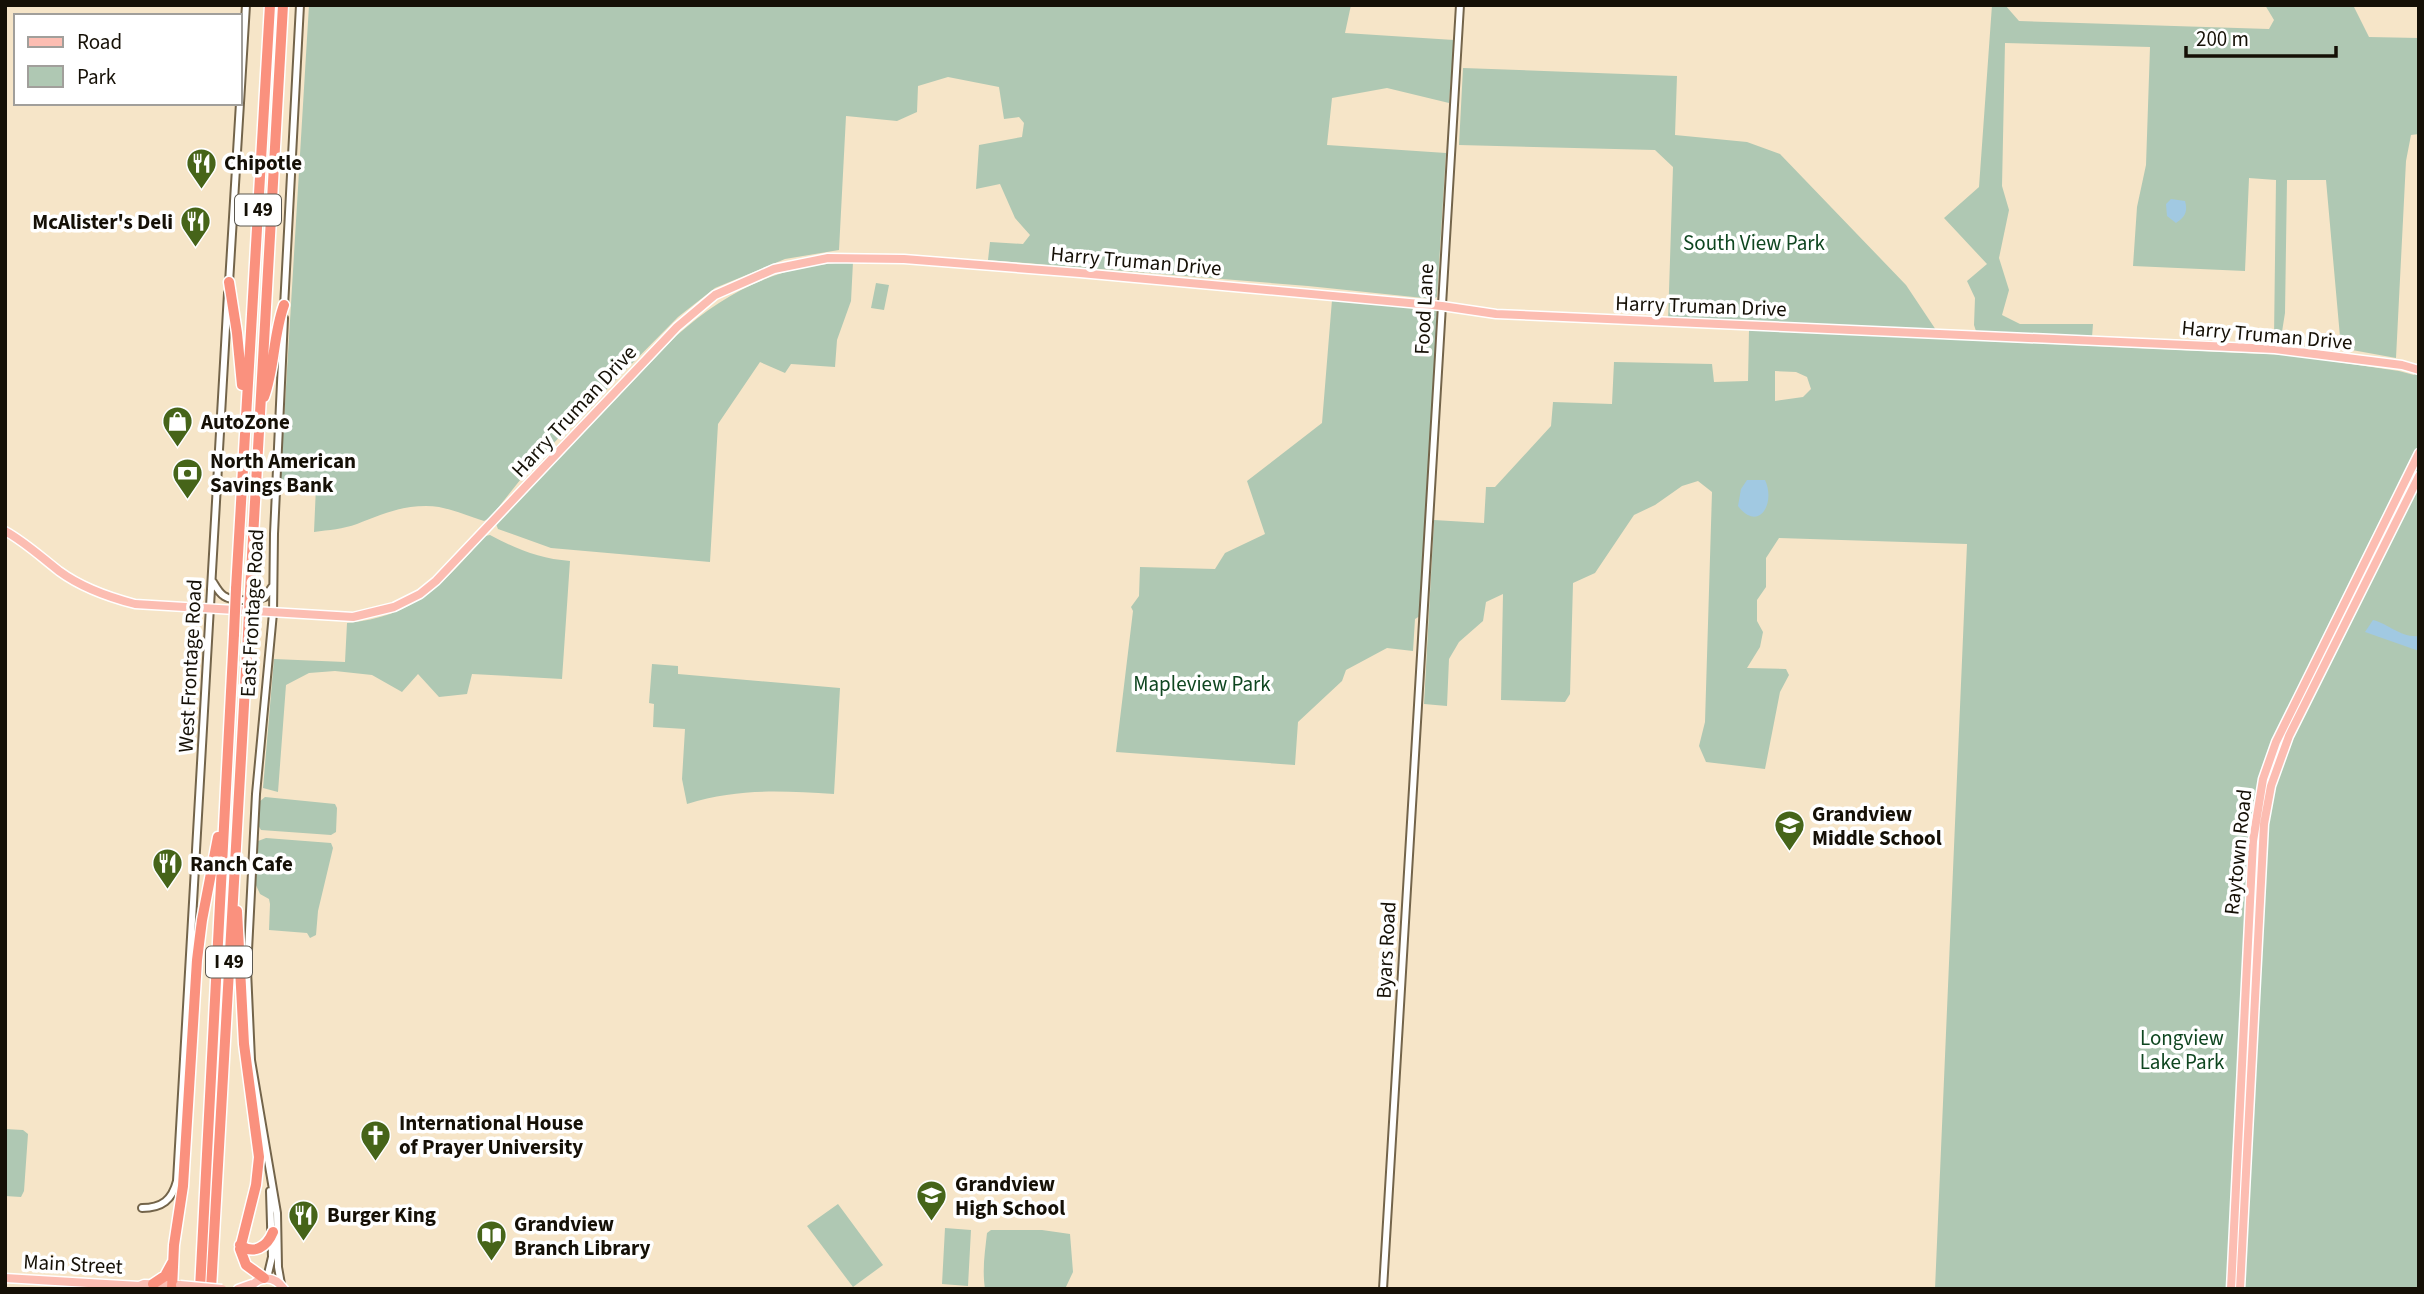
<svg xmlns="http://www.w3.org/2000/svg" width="2424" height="1294" font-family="'Source Sans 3',sans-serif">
	<rect width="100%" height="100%" fill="#f6e5c8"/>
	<path fill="#afc8b3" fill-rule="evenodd" d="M 309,5 L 1351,5 L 1345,33 L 1454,40 L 1449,103 L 1387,88 L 1332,98 L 1327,145 L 1446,153 L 1437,297 L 1433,299 L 1308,286 L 988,260 L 990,242 L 1023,244 L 1030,235 L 1015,218 L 1000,184 L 976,189 L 979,145 L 1022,137 L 1024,123 L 1019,117 L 1004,119 L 999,87 L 948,77 L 918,86 L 917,112 L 897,121 L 846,116 L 839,250 L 785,259 L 715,288 L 678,317 L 532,465 L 490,518 L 484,521 C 464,515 447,506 426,506 C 400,506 380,515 357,524 C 343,529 329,530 314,532 L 316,486 L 280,487 Z
		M 1992,5 L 2005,5 L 2019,21 L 2269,29 L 2274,20 L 2265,5 L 2353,5 L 2369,37 L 2419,38 L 2419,134 L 2411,135 L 2406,161 L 2396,358 L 2341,348 L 2326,180 L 2287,180 L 2285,313 L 2281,338 L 2274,338 L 2276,180 L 2249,178 L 2245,271 L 2133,266 L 2137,207 L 2146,165 L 2150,47 L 2005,43 L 2002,186 L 2009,210 L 1999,258 L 2009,290 L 2002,315 L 2020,324 L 2093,324 L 2092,337 L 1976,331 L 1974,325 L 1975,298 L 1967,281 L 1987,264 L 1944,218 L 1979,187 Z
		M 1463,68 L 1677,76 L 1675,135 L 1747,142 L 1780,154 L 1906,285 L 1938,333 L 1668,322 L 1673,167 L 1655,150 L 1459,145 Z
		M 853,262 L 851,301 L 837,340 L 835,367 L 791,364 L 785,373 L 760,362 L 718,424 L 710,562 L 551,548 L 498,529 L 496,524 L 500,519 L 676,336 C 729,289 781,264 853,262 Z
		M 876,283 L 889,285 L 884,310 L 871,308 Z
		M 1332,300 L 1435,309 L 1438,314 L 1420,616 L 1415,619 L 1413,651 L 1387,648 L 1346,670 L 1342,681 L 1298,722 L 1295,765 L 1116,752 L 1133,611 L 1131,607 L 1139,596 L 1140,567 L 1215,569 L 1225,553 L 1265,534 L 1247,481 L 1322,423 Z
		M 1749,330 L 2290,355 L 2399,371 L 2414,375 L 2419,369 L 2419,1289 L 1935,1289 L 1967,544 L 1779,538 L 1766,558 L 1766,587 L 1757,600 L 1757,621 L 1763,632 L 1760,647 L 1747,668 L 1786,669 L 1789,675 L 1780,692 L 1765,769 L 1706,762 L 1699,746 L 1705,722 L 1712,492 L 1698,481 L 1682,486 L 1655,505 L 1634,515 L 1595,573 L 1573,583 L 1570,694 L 1565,702 L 1501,700 L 1503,594 L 1486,602 L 1483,621 L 1459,642 L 1449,659 L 1447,706 L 1424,704 L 1434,520 L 1484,523 L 1486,487 L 1495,487 L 1551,426 L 1553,402 L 1612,404 L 1614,362 L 1712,364 L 1714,382 L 1748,381 ZM 1775,371 L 1796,372 L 1807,377 L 1811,389 L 1803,397 L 1775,401 Z
		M 490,535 C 516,549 540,559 570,561 L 562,679 L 472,674 L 467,694 L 439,697 L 418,674 L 402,692 L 372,675 L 335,671 L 309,673 L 286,685 L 278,792 L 263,788 L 274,659 L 345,662 L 347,623 C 414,617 443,584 485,536 Z
		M 652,664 L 678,666 L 678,674 L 840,688 L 834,794 C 781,791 739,788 687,804 L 682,779 L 685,729 L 653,727 L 654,704 L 649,703 Z
		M 265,797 L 335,804 L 337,808 L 336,832 L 331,835 L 261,830 L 258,825 L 259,802 Z
		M 266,838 L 331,843 L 333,848 L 318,911 L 316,935 L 310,938 L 307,933 L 269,930 L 270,904 L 269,899 L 260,894 L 255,883 L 258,841 Z
		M 5,1129 L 23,1130 L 28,1134 L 24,1191 L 21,1197 L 5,1196 Z
		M 838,1204 L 883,1265 L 853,1287 L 807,1226 Z
		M 945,1228 L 971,1230 L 968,1286 L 942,1284 Z
		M 991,1230 L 1042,1230 L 1070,1234 L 1073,1272 L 1065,1289 L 985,1289 C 982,1269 985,1252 987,1233 Z"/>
	<path fill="#a1c9e2" d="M 2171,199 L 2185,201 C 2188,212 2185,217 2176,223 L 2167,216 L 2166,204 Z
		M 1747,480 L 1765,480 C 1776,503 1759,533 1738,506 L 1741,489 Z
		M 2373,620 C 2389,624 2401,638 2419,636 L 2419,651 L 2365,632 Z"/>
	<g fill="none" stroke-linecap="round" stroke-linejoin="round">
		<defs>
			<path id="minor" d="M 240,103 L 246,5
				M 229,283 L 240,103
				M 284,307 L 300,5
				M 213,582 C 216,587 219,593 224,596 C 233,602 256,601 265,597 L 272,587
				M 142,1208 C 162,1208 172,1200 177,1181 L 228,293
				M 267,1278 L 272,1257 L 270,1191
				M 281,1284 L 278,1267 L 277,1213 L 251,1060 L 247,970 L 256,794 L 273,613 L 274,534 L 284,318
				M 1383,1289 L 1460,5"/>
			<path id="major" d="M 5,531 C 25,542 41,557 59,571 C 82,588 108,597 135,604 L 353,617 L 394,607 L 420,594 L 436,581 L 677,327 L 715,295 L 774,269 L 828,258 L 904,259 L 1080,273 L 1442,306 L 1496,314 L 2275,349 L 2402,365 L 2419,370
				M 5,1278 L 139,1286 L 144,1284 L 177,1285
				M 238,1289 L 252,1284
				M 249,1289 C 259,1275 274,1275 284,1289
				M 2231,1289 L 2253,841 L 2263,779 L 2276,742 L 2419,453
				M 2240,1289 L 2264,824 L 2271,786 L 2289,736 L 2419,476"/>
			<path id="highway" d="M 229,282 L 237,333 L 242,385
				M 264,397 C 275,367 273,335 284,305
				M 236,589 L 270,5
				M 250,591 L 283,5
				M 237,911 L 244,1044 L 259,1157 L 256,1185 L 240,1249 L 246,1265 L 264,1278
				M 240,1245 C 254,1255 267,1247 273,1232
				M 153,1284 L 165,1276 L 172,1263
				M 172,1289 L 174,1245 L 183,1186 L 197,960 L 202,920 L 218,837
				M 200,1289 L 234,634
				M 211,1289 L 248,634"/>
		</defs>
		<use href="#minor" stroke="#73644a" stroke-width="10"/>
		<use href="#major" stroke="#fff" stroke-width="11"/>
		<use href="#highway" stroke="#fff" stroke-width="13"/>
		<use href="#minor" stroke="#fff" stroke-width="6"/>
		<use href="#major" stroke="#fcbdb2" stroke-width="8"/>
		<use href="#highway" stroke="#fa917e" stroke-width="10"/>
		<defs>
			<path id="major-bridge" d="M 180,1285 L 222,1289"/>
			<path id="highway-bridge" d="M 234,634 L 236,589
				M 248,634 L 250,591"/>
		</defs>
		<use href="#major-bridge" stroke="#fff" stroke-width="11" stroke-linecap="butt"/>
		<use href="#highway-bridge" stroke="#fff" stroke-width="13" stroke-linecap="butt"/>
		<use href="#major-bridge" stroke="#fcbdb2" stroke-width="8"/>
		<use href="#highway-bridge" stroke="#fa917e" stroke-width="10"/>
	</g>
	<defs>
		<symbol id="restaurant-pin" viewBox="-11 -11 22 30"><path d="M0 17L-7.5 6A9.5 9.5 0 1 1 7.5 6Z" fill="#466419" stroke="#fff"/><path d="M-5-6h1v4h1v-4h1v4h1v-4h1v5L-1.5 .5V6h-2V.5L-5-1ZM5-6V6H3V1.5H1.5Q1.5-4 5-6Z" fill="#fff"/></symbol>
		<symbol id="shop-pin" viewBox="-11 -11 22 30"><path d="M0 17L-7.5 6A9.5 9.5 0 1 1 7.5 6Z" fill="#466419" stroke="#fff"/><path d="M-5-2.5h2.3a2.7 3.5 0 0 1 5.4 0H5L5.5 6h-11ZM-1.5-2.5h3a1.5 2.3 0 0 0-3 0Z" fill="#fff"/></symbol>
		<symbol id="bank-pin" viewBox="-11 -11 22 30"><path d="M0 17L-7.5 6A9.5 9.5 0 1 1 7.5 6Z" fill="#466419" stroke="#fff"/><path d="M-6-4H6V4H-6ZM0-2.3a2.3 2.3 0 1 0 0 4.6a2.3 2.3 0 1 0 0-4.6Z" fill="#fff"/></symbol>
		<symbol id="school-pin" viewBox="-11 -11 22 30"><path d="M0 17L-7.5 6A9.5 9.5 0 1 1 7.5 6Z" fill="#466419" stroke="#fff"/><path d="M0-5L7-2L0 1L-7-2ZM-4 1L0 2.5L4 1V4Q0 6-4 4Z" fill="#fff"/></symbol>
		<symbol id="church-pin" viewBox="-11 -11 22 30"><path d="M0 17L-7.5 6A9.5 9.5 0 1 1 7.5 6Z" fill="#466419" stroke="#fff"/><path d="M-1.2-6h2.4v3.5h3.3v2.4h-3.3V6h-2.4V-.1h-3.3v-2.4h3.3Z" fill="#fff"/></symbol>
		<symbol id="library-pin" viewBox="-11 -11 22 30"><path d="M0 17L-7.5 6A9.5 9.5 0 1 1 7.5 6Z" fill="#466419" stroke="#fff"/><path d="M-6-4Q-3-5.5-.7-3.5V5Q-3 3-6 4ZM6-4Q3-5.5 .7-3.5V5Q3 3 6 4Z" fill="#fff"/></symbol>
	</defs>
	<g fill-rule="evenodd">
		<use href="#restaurant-pin" x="184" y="146" width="35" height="47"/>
		<use href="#restaurant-pin" x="178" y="204" width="35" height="47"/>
		<use href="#shop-pin" x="160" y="404" width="35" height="47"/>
		<use href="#bank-pin" x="170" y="456" width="35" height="47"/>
		<use href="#school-pin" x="1772" y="808" width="35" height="47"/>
		<use href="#restaurant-pin" x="150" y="846" width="35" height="47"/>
		<use href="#church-pin" x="358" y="1118" width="35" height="47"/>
		<use href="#school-pin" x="914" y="1178" width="35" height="47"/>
		<use href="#restaurant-pin" x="286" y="1198" width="35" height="47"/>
		<use href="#library-pin" x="474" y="1218" width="35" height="47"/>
	</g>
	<g text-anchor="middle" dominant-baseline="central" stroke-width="7" stroke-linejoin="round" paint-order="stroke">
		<g fill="#fff" stroke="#5b5851" stroke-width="2">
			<rect x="235" y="194.5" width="46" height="31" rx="5"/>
			<rect x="206" y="946.5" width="46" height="31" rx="5"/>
		</g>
		<g font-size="19" font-weight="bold" fill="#151006">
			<text x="258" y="210">I 49</text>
			<text x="229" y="962">I 49</text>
		</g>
		<g font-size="21" font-weight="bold" fill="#151006" stroke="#fff" text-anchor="start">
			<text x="224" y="163">Chipotle</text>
			<text x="173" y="222" text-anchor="end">McAlister's Deli</text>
			<text x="201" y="422">AutoZone</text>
			<text x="210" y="461">North American<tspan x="210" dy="24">Savings Bank</tspan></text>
			<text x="1812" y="814">Grandview<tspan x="1812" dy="24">Middle School</tspan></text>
			<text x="190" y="864">Ranch Cafe</text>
			<text x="399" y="1123">International House<tspan x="399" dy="24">of Prayer University</tspan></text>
			<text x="955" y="1184">Grandview<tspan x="955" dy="24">High School</tspan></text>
			<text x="327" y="1215">Burger King</text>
			<text x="514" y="1224">Grandview<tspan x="514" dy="24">Branch Library</tspan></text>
		</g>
		<g font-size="21" fill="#0f4620" stroke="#fff">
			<text x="1754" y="243">South View Park</text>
			<text x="1202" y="684">Mapleview Park</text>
			<text x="2182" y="1038">Longview<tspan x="2182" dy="24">Lake Park</tspan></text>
		</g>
		<g font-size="21" fill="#151006" stroke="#fff">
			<text transform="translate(1136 261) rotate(5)">Harry Truman Drive</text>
			<text transform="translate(1701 306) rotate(2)">Harry Truman Drive</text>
			<text transform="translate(1424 309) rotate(-87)">Food Lane</text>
			<text transform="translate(2267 335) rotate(5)">Harry Truman Drive</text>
			<text transform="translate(574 411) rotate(-47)">Harry Truman Drive</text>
			<text transform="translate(252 613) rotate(-87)">East Frontage Road</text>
			<text transform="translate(190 666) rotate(-87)">West Frontage Road</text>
			<text transform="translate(2238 852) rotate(-84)">Raytown Road</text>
			<text transform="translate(1386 950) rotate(-87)">Byars Road</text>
			<text transform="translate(73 1264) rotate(3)">Main Street</text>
		</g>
	</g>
	<rect width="2424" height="1294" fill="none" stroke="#151006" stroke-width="14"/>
	<rect x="14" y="14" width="228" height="91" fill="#ffffff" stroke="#a19f9b" stroke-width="2"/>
	<rect x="28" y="37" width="35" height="10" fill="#fcbdb2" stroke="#a19f9b" stroke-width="2"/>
	<text x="77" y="49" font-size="21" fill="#151006">Road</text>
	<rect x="28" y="66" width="35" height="21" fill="#afc8b3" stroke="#a19f9b" stroke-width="2"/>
	<text x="77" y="84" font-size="21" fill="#151006">Park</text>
	<path d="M2186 46v10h150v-10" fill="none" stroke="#151006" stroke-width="3.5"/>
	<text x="2196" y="46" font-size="21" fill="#151006" stroke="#ffffff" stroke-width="5" paint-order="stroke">200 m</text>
</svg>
